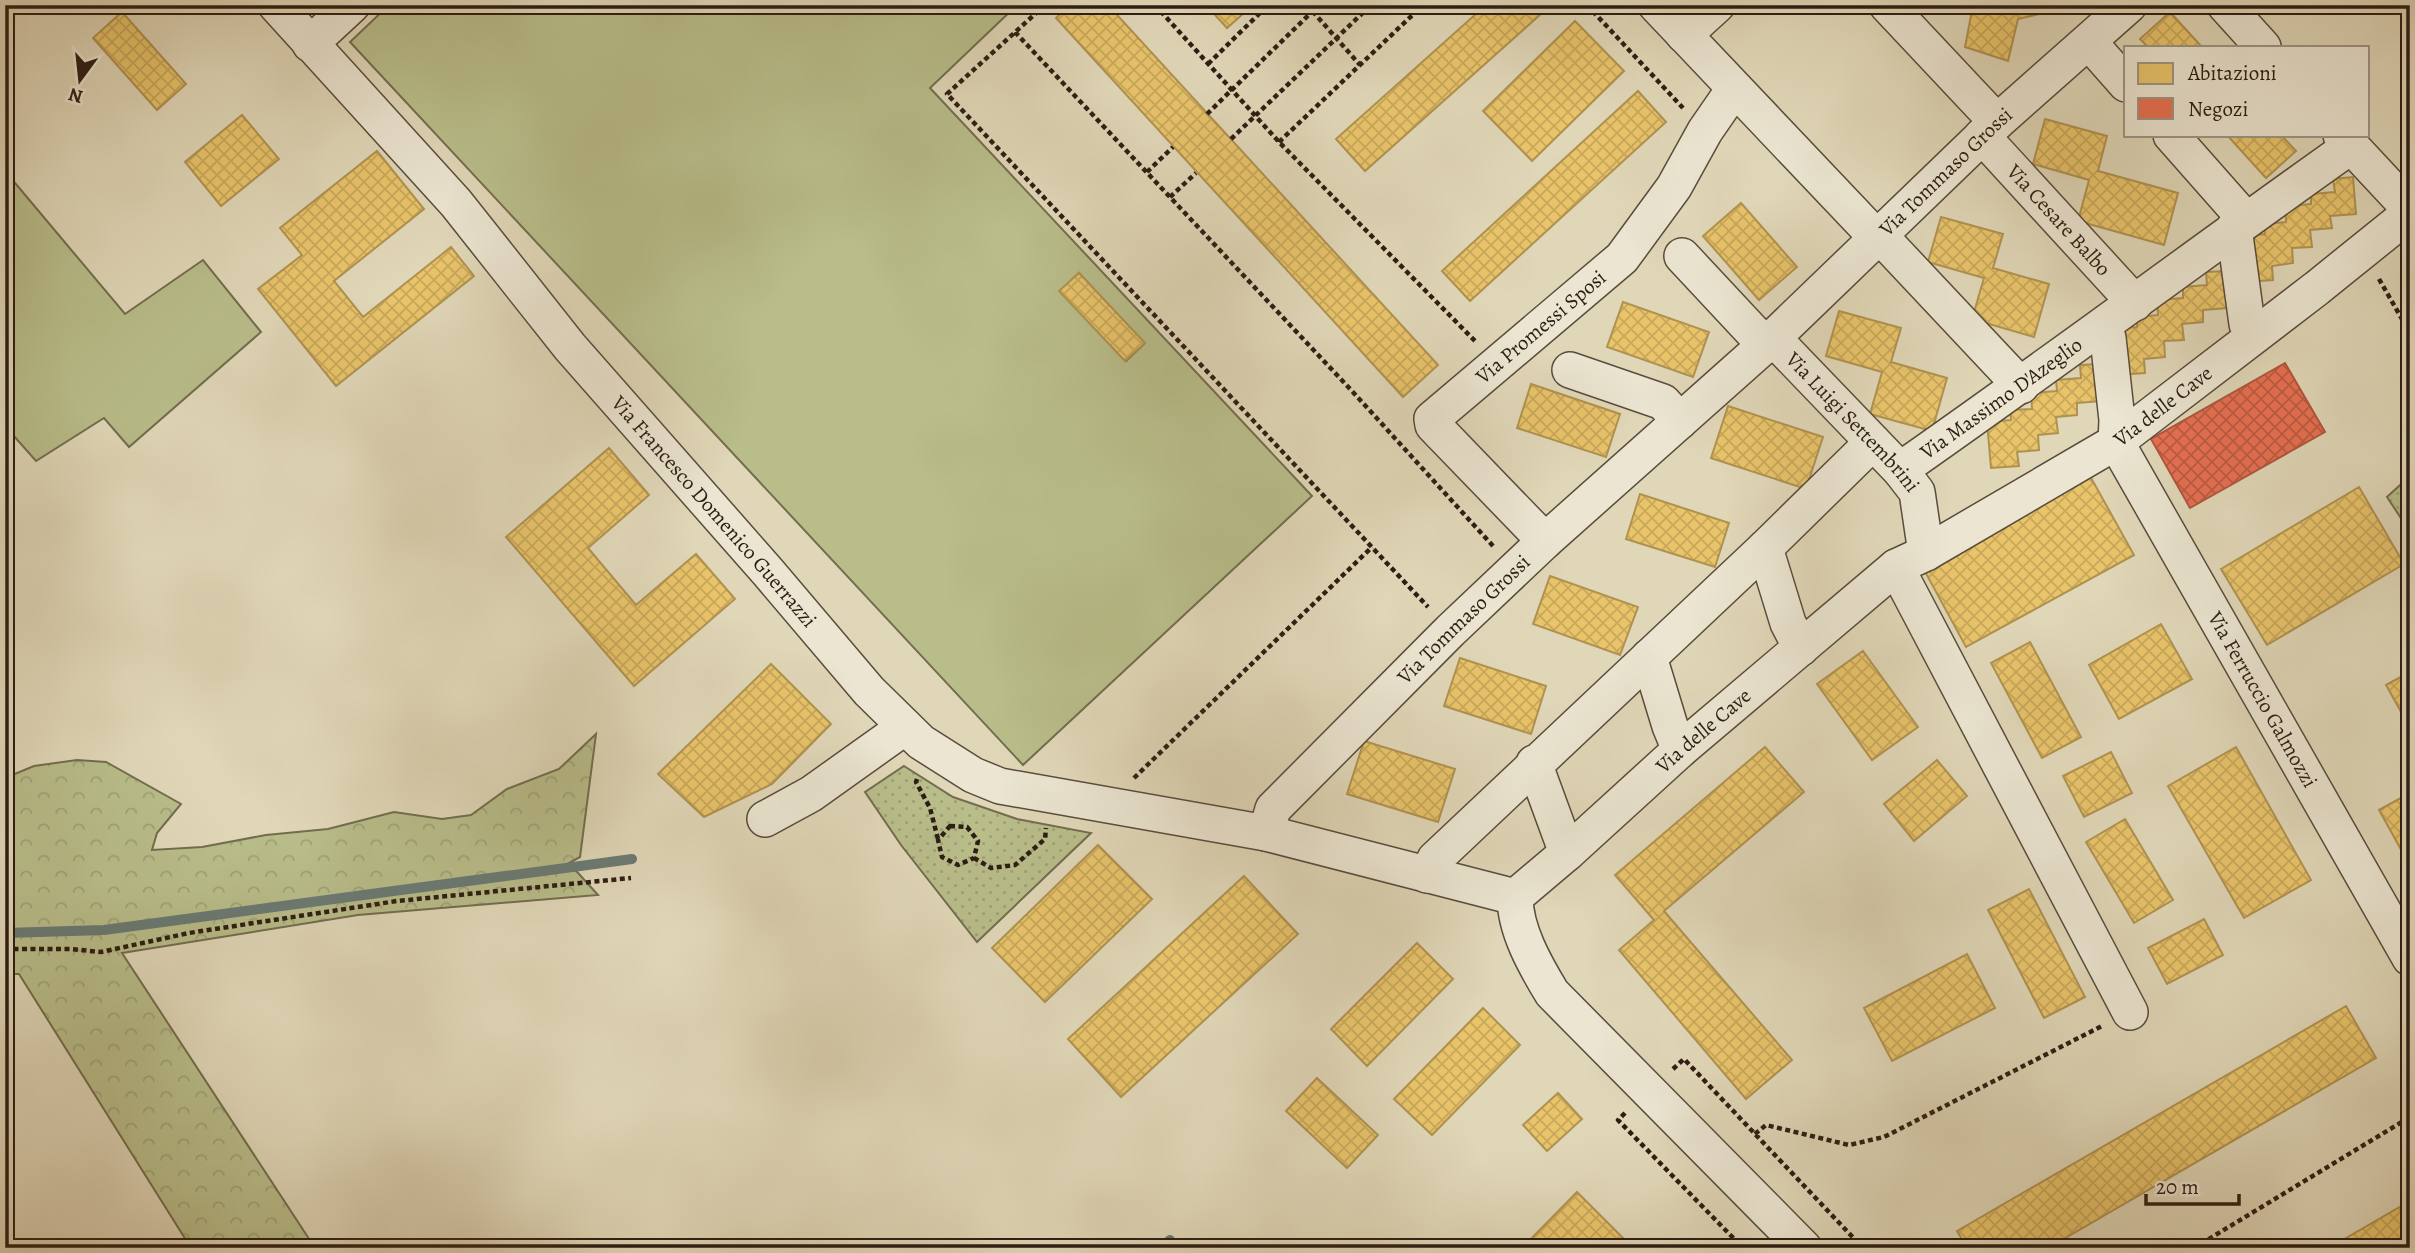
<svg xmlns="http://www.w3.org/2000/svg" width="2415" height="1253" font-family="Alegreya,serif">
	<defs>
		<pattern id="forest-crowns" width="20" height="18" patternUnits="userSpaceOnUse" patternTransform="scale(1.75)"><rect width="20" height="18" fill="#b8bd8a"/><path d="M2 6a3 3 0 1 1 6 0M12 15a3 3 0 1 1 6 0" fill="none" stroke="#9ea276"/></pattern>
		<pattern id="park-dots" width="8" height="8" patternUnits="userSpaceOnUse" patternTransform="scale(1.75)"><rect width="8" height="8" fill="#b8bd8a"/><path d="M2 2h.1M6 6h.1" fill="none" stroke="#9ea276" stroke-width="1.8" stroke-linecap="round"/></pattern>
		<pattern id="homes-cross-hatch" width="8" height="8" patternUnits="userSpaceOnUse" patternTransform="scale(1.75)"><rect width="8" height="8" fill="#e9c46a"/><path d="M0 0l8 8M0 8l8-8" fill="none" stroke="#c8a85b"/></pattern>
		<pattern id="shops-cross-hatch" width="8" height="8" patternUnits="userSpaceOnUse" patternTransform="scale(1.75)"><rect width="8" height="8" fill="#e76f51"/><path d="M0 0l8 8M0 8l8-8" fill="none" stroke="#bb5b42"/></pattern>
	</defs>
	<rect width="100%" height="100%" fill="#e0d7b8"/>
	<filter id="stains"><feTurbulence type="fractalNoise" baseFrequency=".00286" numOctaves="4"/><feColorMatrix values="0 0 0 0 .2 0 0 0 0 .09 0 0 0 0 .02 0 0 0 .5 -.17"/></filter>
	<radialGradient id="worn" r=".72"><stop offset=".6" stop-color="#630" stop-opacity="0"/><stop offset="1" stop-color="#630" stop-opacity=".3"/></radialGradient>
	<path fill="#b8bd8a" stroke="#726d4e" stroke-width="2" fill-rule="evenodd" d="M 389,5 L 1017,5 L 930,88 L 1312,496 L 1023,765 L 350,42 ZM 1079,273 L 1144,344 L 1126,361 L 1060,291 Z
		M 5,171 L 125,314 L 203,260 L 261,332 L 129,447 L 104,418 L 36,461 L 5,426 Z"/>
	<path fill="url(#forest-crowns)" stroke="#726d4e" stroke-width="2" d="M 596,734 L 580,857 L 569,863 L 598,895 L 358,915 L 122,953 L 315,1248 L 191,1248 L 19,974 L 5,974 L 5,778 L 34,766 L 77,760 L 106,762 L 181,804 L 157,833 L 152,850 L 202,847 L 266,835 L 328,829 L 394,812 L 442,819 L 471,815 L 507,789 L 559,769 Z"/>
	<path fill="url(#park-dots)" stroke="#726d4e" stroke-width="2" d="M 2410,476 L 2410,532 L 2387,497 Z
		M 904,766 L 953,797 L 1017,819 L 1091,833 L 977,942 L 901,845 L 865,792 Z"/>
	<path fill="url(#homes-cross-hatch)" stroke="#b09250" stroke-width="2" d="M 1070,5 L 1108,5 L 1438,365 L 1403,397 L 1056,18 Z
		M 1206,5 L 1253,5 L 1227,28 Z
		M 1486,5 L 1551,5 L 1365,171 L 1336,139 Z
		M 2059,5 L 2060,9 L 2018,19 L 2008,61 L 1965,47 L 1973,5 Z
		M 122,12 L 186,84 L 157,110 L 93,38 Z
		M 2170,12 L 2202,47 L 2148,47 L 2140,39 Z
		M 1575,21 L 1624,71 L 1532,161 L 1483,111 Z
		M 1638,91 L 1666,122 L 1470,301 L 1442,271 Z
		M 242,115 L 279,159 L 221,206 L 185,162 Z
		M 2045,119 L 2107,136 L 2098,171 L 2178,193 L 2164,245 L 2078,221 L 2089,180 L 2033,164 Z
		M 2227,135 L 2281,135 L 2296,151 L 2266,178 Z
		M 377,151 L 424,209 L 334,281 L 363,317 L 451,247 L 474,276 L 336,386 L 258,289 L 302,255 L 280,228 Z
		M 2353,177 L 2356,214 L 2330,216 L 2332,228 L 2310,230 L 2312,247 L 2292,248 L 2293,263 L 2272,266 L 2273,280 L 2245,282 L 2241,236 L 2265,234 L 2264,224 L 2286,222 L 2285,206 L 2311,204 L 2311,194 L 2335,192 L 2333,179 Z
		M 1741,203 L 1797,267 L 1759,300 L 1703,236 Z
		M 1941,217 L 2003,234 L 1993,268 L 2049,284 L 2034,337 L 1972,319 L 1984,278 L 1928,262 Z
		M 2225,271 L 2228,308 L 2203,310 L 2203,322 L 2182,324 L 2184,340 L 2164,341 L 2165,357 L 2144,359 L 2145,373 L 2118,375 L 2114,329 L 2137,327 L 2137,317 L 2158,315 L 2157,300 L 2183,298 L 2183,287 L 2207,285 L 2206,272 Z
		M 1079,273 L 1145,343 L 1125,361 L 1059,291 Z
		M 1623,302 L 1709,332 L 1693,377 L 1607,347 Z
		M 1839,311 L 1901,328 L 1891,362 L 1947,378 L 1932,431 L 1870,414 L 1882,372 L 1826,356 Z
		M 2099,364 L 2102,401 L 2077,403 L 2077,415 L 2056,417 L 2058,433 L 2038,435 L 2039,450 L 2017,452 L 2019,466 L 1991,468 L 1987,422 L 2011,420 L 2010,410 L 2032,409 L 2031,393 L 2057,391 L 2056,380 L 2081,378 L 2080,365 Z
		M 1531,384 L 1620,414 L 1606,457 L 1517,428 Z
		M 1728,406 L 1823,437 L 1806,489 L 1711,458 Z
		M 609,448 L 649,495 L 588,548 L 636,605 L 696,554 L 735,599 L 634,686 L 506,537 Z
		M 2090,476 L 2134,555 L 1966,647 L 1923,568 Z
		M 2359,487 L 2404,564 L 2267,645 L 2221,569 Z
		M 1640,494 L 1729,523 L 1715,567 L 1626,539 Z
		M 1550,576 L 1638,607 L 1620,655 L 1533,624 Z
		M 2161,624 L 2192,679 L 2119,719 L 2089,665 Z
		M 2030,642 L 2081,737 L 2042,758 L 1991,663 Z
		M 1863,651 L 1918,727 L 1872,760 L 1817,684 Z
		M 1460,658 L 1546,686 L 1531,734 L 1444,706 Z
		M 771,664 L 831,724 L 772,784 L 704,817 L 658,774 Z
		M 2410,672 L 2410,728 L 2386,685 Z
		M 1364,741 L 1455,769 L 1438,822 L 1347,794 Z
		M 1765,747 L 1804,792 L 1664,911 L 1792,1060 L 1746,1099 L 1619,950 L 1654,920 L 1615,875 Z
		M 2236,747 L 2311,880 L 2244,918 L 2168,786 Z
		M 2111,752 L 2132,793 L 2084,817 L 2063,776 Z
		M 1937,760 L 1967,796 L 1914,841 L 1884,804 Z
		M 2410,793 L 2410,864 L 2409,864 L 2379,810 Z
		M 2125,819 L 2173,900 L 2134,923 L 2086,842 Z
		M 1098,845 L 1152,899 L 1045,1002 L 992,948 Z
		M 1244,876 L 1298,934 L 1121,1097 L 1068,1039 Z
		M 2029,889 L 2085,997 L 2044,1018 L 1988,910 Z
		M 2204,919 L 2223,955 L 2167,984 L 2148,948 Z
		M 1417,943 L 1453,979 L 1367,1066 L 1331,1029 Z
		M 1967,954 L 1995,1008 L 1892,1061 L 1864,1008 Z
		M 2346,1006 L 2376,1058 L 2048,1248 L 1967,1248 L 1957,1231 Z
		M 1483,1008 L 1520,1045 L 1432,1135 L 1394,1099 Z
		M 1317,1078 L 1378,1135 L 1347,1168 L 1286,1111 Z
		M 1558,1093 L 1582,1119 L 1547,1151 L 1523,1125 Z
		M 1577,1192 L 1633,1248 L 1522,1248 Z
		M 2410,1201 L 2410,1248 L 2329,1248 Z"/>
	<path fill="url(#shops-cross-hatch)" stroke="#af563e" stroke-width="2" d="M 2285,363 L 2325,432 L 2190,508 L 2151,439 Z"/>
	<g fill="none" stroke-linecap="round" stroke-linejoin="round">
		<path stroke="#6a7a74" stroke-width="10" d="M 5,933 L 104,930 L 632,859
			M 1161,1248 L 1170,1240"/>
		<defs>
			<g id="minor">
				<path id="s1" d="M 276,5 L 456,203 L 570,347 L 768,572 L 869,691 L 921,742 L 973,775 L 1000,786 L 1266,833 L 1515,897"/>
				<path d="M 1656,5 L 1878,239"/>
				<path d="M 1887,5 L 1997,122"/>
				<path d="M 2225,5 L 2263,47"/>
				<path d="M 1684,35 L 1717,5"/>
				<path d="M 2089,42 L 2126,84"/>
				<path d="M 310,44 L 352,5"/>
				<path d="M 2171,135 L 2246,220"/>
				<path d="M 2341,135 L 2410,209"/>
				<path id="s2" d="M 1982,136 L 2135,303"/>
				<path d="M 2234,228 L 2247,324"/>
				<path d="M 1880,236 L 2021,386"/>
				<path d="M 1682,256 L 1752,331 L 1766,343"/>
				<path id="s3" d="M 2103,327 L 2108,338 L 2117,420 L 2116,442 L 2410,958"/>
				<path id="s4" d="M 1773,338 L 1900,470 L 1917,492 L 1926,553"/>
				<path d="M 1570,370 L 1663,402 L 1680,421"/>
				<path id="s5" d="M 1900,470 C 2052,364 2200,253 2351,146"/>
				<path id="s6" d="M 1545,541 L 1433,425 L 1432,419 L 1622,258 L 1674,187 L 1705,131 L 1734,89"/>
				<path d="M 1765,548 L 1788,623 L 1801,648"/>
				<path d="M 1896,567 L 2130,1012"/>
				<path d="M 1649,657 L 1670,726 L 1680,750"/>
				<path d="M 1534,763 L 1567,853"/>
				<path d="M 765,819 L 811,794 L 905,727"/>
				<path id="s7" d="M 1266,833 L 1273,809 L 1450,631 L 1545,541 L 1773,338 L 1997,122 L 2129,5"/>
				<path d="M 1427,875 L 1435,859 L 1765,548 L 1873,442"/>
				<path id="s8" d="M 1804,1248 L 1552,993 C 1535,965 1515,930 1515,897 L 1567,853 L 1680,750 L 1896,567 L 1926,553 L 2116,442 L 2317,288 L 2410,213"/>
			</g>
		</defs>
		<use href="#minor" stroke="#594c3c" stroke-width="38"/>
		<path stroke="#2c1d13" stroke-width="4.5" stroke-dasharray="5 3.5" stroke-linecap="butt" d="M 1045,5 L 947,94 L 1428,607
			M 1155,5 L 1279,142 L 1476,342
			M 1307,5 L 1360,65
			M 1587,5 L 1683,108
			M 1015,32 L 1352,391 L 1493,546
			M 1208,64 L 1268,5
			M 1207,114 L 1319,5
			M 1231,139 L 1371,5
			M 1279,142 L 1423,5
			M 1147,172 L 1173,147
			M 1170,197 L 1196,173
			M 2379,279 L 2410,333
			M 1134,778 L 1372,547
			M 917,779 L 916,782 L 930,808 L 938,839
			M 950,826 L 967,827 L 978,841 L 974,858 L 958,865 L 942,857 L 938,840 Z
			M 974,858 L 991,868 L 1015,865 L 1045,839 L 1046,828
			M 5,949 L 71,949 L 101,952 L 189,933 L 397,901 L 631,878
			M 1673,1069 L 1684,1059 L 1863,1248
			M 1625,1113 L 1618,1120 L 1743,1248
			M 1755,1134 L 1766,1125 L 1849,1145 L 1884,1137 L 2102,1026
			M 2194,1248 L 2410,1117"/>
		<use href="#minor" stroke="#ebe5d1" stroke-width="35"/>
	</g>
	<g text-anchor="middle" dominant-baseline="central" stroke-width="7" stroke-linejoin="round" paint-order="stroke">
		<g font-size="21" fill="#2c1d13" stroke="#ebe5d1">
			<text stroke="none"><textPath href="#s7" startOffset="952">Via Tommaso Grossi</textPath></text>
			<text stroke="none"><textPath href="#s2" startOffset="114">Via Cesare Balbo</textPath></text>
			<text stroke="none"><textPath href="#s6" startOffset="310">Via Promessi Sposi</textPath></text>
			<text stroke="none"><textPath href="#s5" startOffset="124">Via Massimo D'Azeglio</textPath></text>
			<text stroke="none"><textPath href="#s8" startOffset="1279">Via delle Cave</textPath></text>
			<text stroke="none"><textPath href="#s4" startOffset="116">Via Luigi Settembrini</textPath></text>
			<text stroke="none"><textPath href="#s1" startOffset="670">Via Francesco Domenico Guerrazzi</textPath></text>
			<text stroke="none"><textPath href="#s7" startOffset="294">Via Tommaso Grossi</textPath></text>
			<text stroke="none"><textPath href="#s3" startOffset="413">Via Ferruccio Galmozzi</textPath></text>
			<text stroke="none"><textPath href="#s8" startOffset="714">Via delle Cave</textPath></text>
		</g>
	</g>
	<rect width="2415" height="1253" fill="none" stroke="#e0d7b8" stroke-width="28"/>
	<rect x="7" y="7" width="2401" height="1239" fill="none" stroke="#2c1d13" stroke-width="3.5"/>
	<rect x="14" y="14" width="2387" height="1225" fill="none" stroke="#2c1d13" stroke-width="2"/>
	<rect x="2124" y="46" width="245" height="91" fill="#ebe5d1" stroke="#9f9585" stroke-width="2"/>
	<rect x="2138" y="63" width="35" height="21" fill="#e9c46a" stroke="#9f9585" stroke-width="2"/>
	<text x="2188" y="80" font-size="21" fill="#2c1d13">Abitazioni</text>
	<rect x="2138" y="98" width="35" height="21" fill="#e76f51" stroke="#9f9585" stroke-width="2"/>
	<text x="2188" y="116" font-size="21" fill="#2c1d13">Negozi</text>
	<g transform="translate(80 80) rotate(195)" stroke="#ebe5d1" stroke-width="5" paint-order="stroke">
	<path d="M0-5L12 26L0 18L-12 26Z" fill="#2c1d13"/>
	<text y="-10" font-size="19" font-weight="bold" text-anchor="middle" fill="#2c1d13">N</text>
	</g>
	<path d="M2146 1194v10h93v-10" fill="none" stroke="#2c1d13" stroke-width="3.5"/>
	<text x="2156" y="1194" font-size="21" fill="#2c1d13" stroke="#ebe5d1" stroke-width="5" paint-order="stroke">20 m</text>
	<rect width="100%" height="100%" filter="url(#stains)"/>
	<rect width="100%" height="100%" fill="url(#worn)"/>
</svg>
